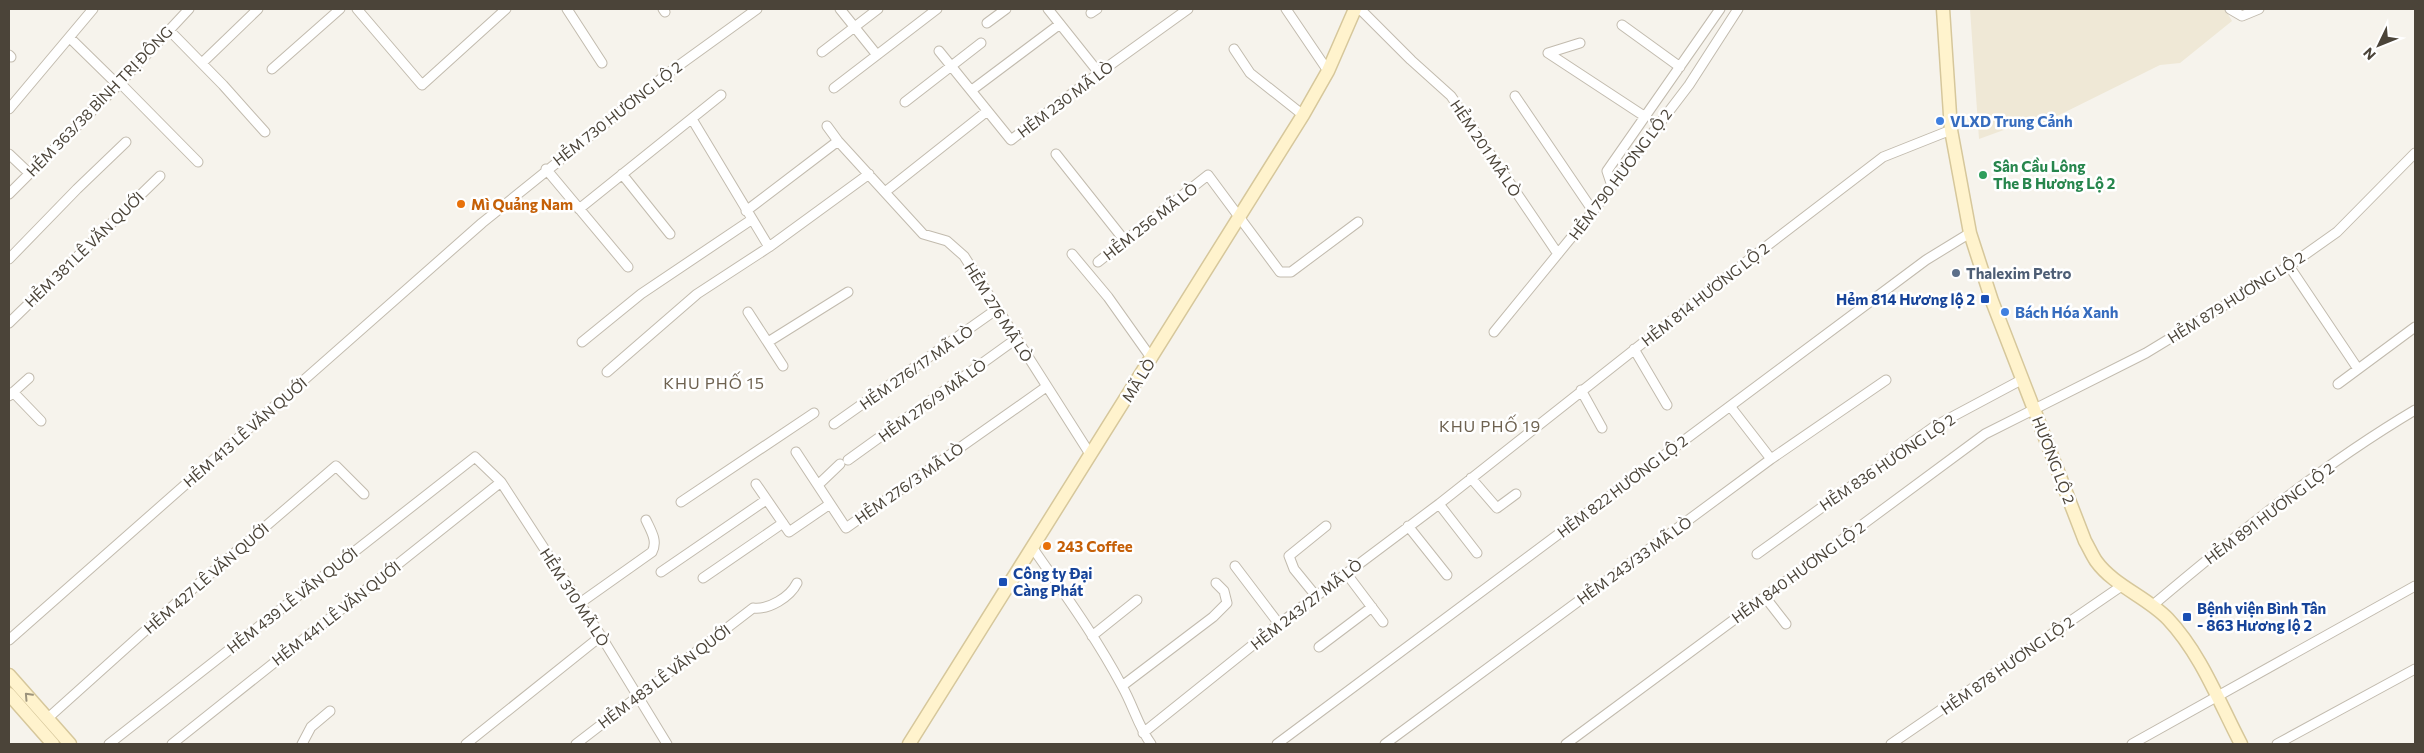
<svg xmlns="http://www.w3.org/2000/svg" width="2424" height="753" font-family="Commissioner,sans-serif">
	<rect width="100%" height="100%" fill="#f6f3ec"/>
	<path fill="#efe8d6" d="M 1970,9 L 2225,9 L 2232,21 L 2180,63 L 2160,65 L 2029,130 L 2012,127 L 1979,139 Z"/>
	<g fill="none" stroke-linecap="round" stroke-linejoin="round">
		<defs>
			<path id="street" d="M 357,9 L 422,85 L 506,9
				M 567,9 L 602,63
				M 663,9 L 665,12
				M 840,9 L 877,55
				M 1048,9 L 1099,73
				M 1286,9 L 1328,71
				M 1360,9 L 1411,60 L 1451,96 L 1558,254
				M 2230,9 L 2242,16 L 2259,9
				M 1091,13 L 1097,9
				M 987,23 L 1006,9
				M 1622,25 L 1680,67
				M 169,30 L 223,85 L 265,132
				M 70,38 L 118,85
				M 1580,43 L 1548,53 L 1644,116
				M 1234,49 L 1250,73 L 1303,115
				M 939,51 L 1011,140 L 1099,73 L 1188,9
				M 822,52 L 878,9
				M 9,55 L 11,57
				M 202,63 L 258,9
				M 272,69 L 340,9
				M 120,83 L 198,162
				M 834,88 L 937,9
				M 972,90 L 1060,24
				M 1515,96 L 1593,211
				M 905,102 L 981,43
				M 9,109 L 93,9
				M 692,119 L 769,247
				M 827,126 L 838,141 L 923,234 L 947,241 L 964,256 L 1090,454
				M 9,154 L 29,173
				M 1056,154 L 1125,241
				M 546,169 L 628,267
				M 622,174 L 670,234
				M 1612,186 L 1607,171 L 1720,9
				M 885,192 L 986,112
				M 9,194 L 120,83 L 189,9
				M 579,209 L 721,95
				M 746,211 L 838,141
				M 1072,254 L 1108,297 L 1152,359
				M 9,259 L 77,189 L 126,142
				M 1098,262 L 1208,175 L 1280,272 L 1291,272 L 1358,222
				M 2289,266 L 2358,369
				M 748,312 L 783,366
				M 9,323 L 160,176
				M 1494,332 L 1593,211 L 1689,85 L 1738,9
				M 582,342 L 641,294 L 751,220
				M 768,342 L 848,292
				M 1634,349 L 1667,405
				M 607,372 L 697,294 L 769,247 L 869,174
				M 2338,384 L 2415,327
				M 1581,390 L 1602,428
				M 13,392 L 41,421
				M 9,396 L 29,378
				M 1730,406 L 1771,459
				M 834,424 L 997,309
				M 796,452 L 846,528 L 1046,387
				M 848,460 L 1016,339
				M 1471,478 L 1497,508 L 1516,494
				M 756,484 L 789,532 L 830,504
				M 818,485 L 840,464
				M 681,502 L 814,413
				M 1439,504 L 1477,553
				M 1408,526 L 1447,575
				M 1032,547 C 1063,592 1096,637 1122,686 C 1133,705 1138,726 1151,744
				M 1757,554 L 1935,426 L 2023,379
				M 1235,566 L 1279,624
				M 661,572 L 766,500
				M 1346,573 L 1383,622
				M 703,578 L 783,523
				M 1316,596 L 1294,569 L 1289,556 L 1326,526
				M 1765,597 L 1786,624
				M 580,603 L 652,552 C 658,541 651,531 646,520
				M 2153,605 C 2236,535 2321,466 2415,410
				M 1092,636 L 1137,600
				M 9,640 L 482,223 L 667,74 L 757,9
				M 1319,647 L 1372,607
				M 1122,686 L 1213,617 L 1227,603 L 1224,591 L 1216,583
				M 48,718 L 175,604 L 336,466 L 364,494
				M 1143,733 L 1279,624 L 1439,504 L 1725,278 L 1883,157 L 1951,130
				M 109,744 L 475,457 L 501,482 L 601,636 L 667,744
				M 172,744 L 501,482
				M 302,744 L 311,727 L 330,711
				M 466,744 L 601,636
				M 576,744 L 753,608 C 769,610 790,597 797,583
				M 1277,744 L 1926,260 L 1970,233
				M 1385,744 L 1771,459 L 1886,380
				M 1566,744 L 1985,434 L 2146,353 L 2289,266 L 2337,232 L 2415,153
				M 1891,744 L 2123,585
				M 2132,744 L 2415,586
				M 2277,744 L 2415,669"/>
			<path id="secondary" d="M 1943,9 L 1951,130 L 1970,233 L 1992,301 L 2085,541 C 2089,548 2092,555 2096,561 C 2114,586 2147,597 2168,619 C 2201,654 2219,702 2241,744
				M 9,675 L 70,744
				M 9,694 L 53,744
				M 909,744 L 1303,115 L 1328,71 L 1355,9"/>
		</defs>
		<use href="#street" stroke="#c2bbae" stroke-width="11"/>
		<use href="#secondary" stroke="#d6c79b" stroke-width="15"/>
		<use href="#street" stroke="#fff" stroke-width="9"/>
		<use href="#secondary" stroke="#fff3cd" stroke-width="12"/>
	</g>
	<defs><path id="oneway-chevron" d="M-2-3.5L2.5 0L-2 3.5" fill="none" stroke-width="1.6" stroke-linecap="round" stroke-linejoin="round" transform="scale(1.25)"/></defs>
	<use stroke="#9c937c" href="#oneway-chevron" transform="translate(28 696) rotate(-133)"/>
	<g fill="#3f7fe0" stroke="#fff" stroke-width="2">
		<circle cx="1940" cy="121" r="5"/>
		<circle cx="2005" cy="312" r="5"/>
	</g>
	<circle fill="#2e9e5b" stroke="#fff" stroke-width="2" cx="1983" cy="175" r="5"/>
	<g fill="#e8710a" stroke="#fff" stroke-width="2">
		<circle cx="461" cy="204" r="5"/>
		<circle cx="1047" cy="546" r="5"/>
	</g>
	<circle fill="#5c6f8a" stroke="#fff" stroke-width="2" cx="1956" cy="273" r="5"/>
	<g fill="#1a4fb4" stroke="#fff" stroke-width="2">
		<rect x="1980" y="294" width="10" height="10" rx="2.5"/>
		<rect x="998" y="577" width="10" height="10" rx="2.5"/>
		<rect x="2182" y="612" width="10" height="10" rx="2.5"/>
	</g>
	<g text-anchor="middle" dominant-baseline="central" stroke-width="5" stroke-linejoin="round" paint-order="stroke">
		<g font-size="15" fill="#4b4439" stroke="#fff">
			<text transform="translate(1065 99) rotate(-37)">HẺM 230 MÃ LÒ</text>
			<text transform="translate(99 101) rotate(-46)">HẺM 363/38 BÌNH TRỊ ĐÔNG</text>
			<text transform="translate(617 113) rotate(-38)">HẺM 730 HƯƠNG LỘ 2</text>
			<text transform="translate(1486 148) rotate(56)">HẺM 201 MÃ LÒ</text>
			<text transform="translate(1620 174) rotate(-53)">HẺM 790 HƯƠNG LỘ 2</text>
			<text transform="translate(1150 221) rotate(-38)">HẺM 256 MÃ LÒ</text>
			<text transform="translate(84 249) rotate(-44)">HẺM 381 LÊ VĂN QUỚI</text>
			<text transform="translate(1705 294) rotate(-38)">HẺM 814 HƯƠNG LỘ 2</text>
			<text transform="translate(2236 297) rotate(-32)">HẺM 879 HƯƠNG LỘ 2</text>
			<text transform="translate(999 312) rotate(58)">HẺM 276 MÃ LÒ</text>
			<text transform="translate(916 367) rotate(-35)">HẺM 276/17 MÃ LÒ</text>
			<text transform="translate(1138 380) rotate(-58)">MÃ LÒ</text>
			<text transform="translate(932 400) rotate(-36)">HẺM 276/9 MÃ LÒ</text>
			<text transform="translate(245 432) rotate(-41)">HẺM 413 LÊ VĂN QUỚI</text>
			<text transform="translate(2054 460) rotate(69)">HƯƠNG LỘ 2</text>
			<text transform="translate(1887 462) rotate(-34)">HẺM 836 HƯƠNG LỘ 2</text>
			<text transform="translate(909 483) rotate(-35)">HẺM 276/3 MÃ LÒ</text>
			<text transform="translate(1622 486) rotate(-37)">HẺM 822 HƯƠNG LỘ 2</text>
			<text transform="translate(2269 513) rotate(-37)">HẺM 891 HƯƠNG LỘ 2</text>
			<text transform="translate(1634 560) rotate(-36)">HẺM 243/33 MÃ LÒ</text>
			<text transform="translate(1798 572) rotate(-36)">HẺM 840 HƯƠNG LỘ 2</text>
			<text transform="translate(206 578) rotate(-41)">HẺM 427 LÊ VĂN QUỚI</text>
			<text transform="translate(575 597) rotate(57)">HẺM 310 MÃ LÒ</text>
			<text transform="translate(292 600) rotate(-38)">HẺM 439 LÊ VĂN QUỚI</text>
			<text transform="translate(1306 604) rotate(-38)">HẺM 243/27 MÃ LÒ</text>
			<text transform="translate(336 613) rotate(-38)">HẺM 441 LÊ VĂN QUỚI</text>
			<text transform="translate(2007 665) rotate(-35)">HẺM 878 HƯƠNG LỘ 2</text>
			<text transform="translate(664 676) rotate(-37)">HẺM 483 LÊ VĂN QUỚI</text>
		</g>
		<g font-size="15" font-weight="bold" fill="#366cbe" stroke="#fff" text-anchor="start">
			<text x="1950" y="121">VLXD Trung Cảnh</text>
			<text x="2015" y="312">Bách Hóa Xanh</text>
		</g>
		<g font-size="15" font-weight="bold" fill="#27864d" stroke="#fff" text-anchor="start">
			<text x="1993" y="166">Sân Cầu Lông<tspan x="1993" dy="17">The B Hương Lộ 2</tspan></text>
		</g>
		<g font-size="15" font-weight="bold" fill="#c56008" stroke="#fff" text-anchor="start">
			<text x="471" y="204">Mì Quảng Nam</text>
			<text x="1057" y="546">243 Coffee</text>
		</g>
		<g font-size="15" font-weight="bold" fill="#4e5e75" stroke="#fff" text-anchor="start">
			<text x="1966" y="273">Thalexim Petro</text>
		</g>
		<g font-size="15" font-weight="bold" fill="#164399" stroke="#fff" text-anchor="start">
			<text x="1975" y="299" text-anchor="end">Hẻm 814 Hương lộ 2</text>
			<text x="1013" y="573">Công ty Đại<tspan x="1013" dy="17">Càng Phát</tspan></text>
			<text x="2197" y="608">Bệnh viện Bình Tân<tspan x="2197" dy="17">- 863 Hương lộ 2</tspan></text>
		</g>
		<g font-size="16" letter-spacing="1" fill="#6e6250" stroke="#fff">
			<text x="714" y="382">KHU PHỐ 15</text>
			<text x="1490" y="425">KHU PHỐ 19</text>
		</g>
	</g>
	<rect width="2424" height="753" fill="none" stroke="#4b4439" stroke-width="20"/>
	<g transform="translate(2379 45) rotate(227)" stroke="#ffffff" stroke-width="4" paint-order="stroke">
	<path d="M0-4L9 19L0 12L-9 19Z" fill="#4b4439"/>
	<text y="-8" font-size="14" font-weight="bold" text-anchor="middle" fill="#4b4439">N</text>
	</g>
</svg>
